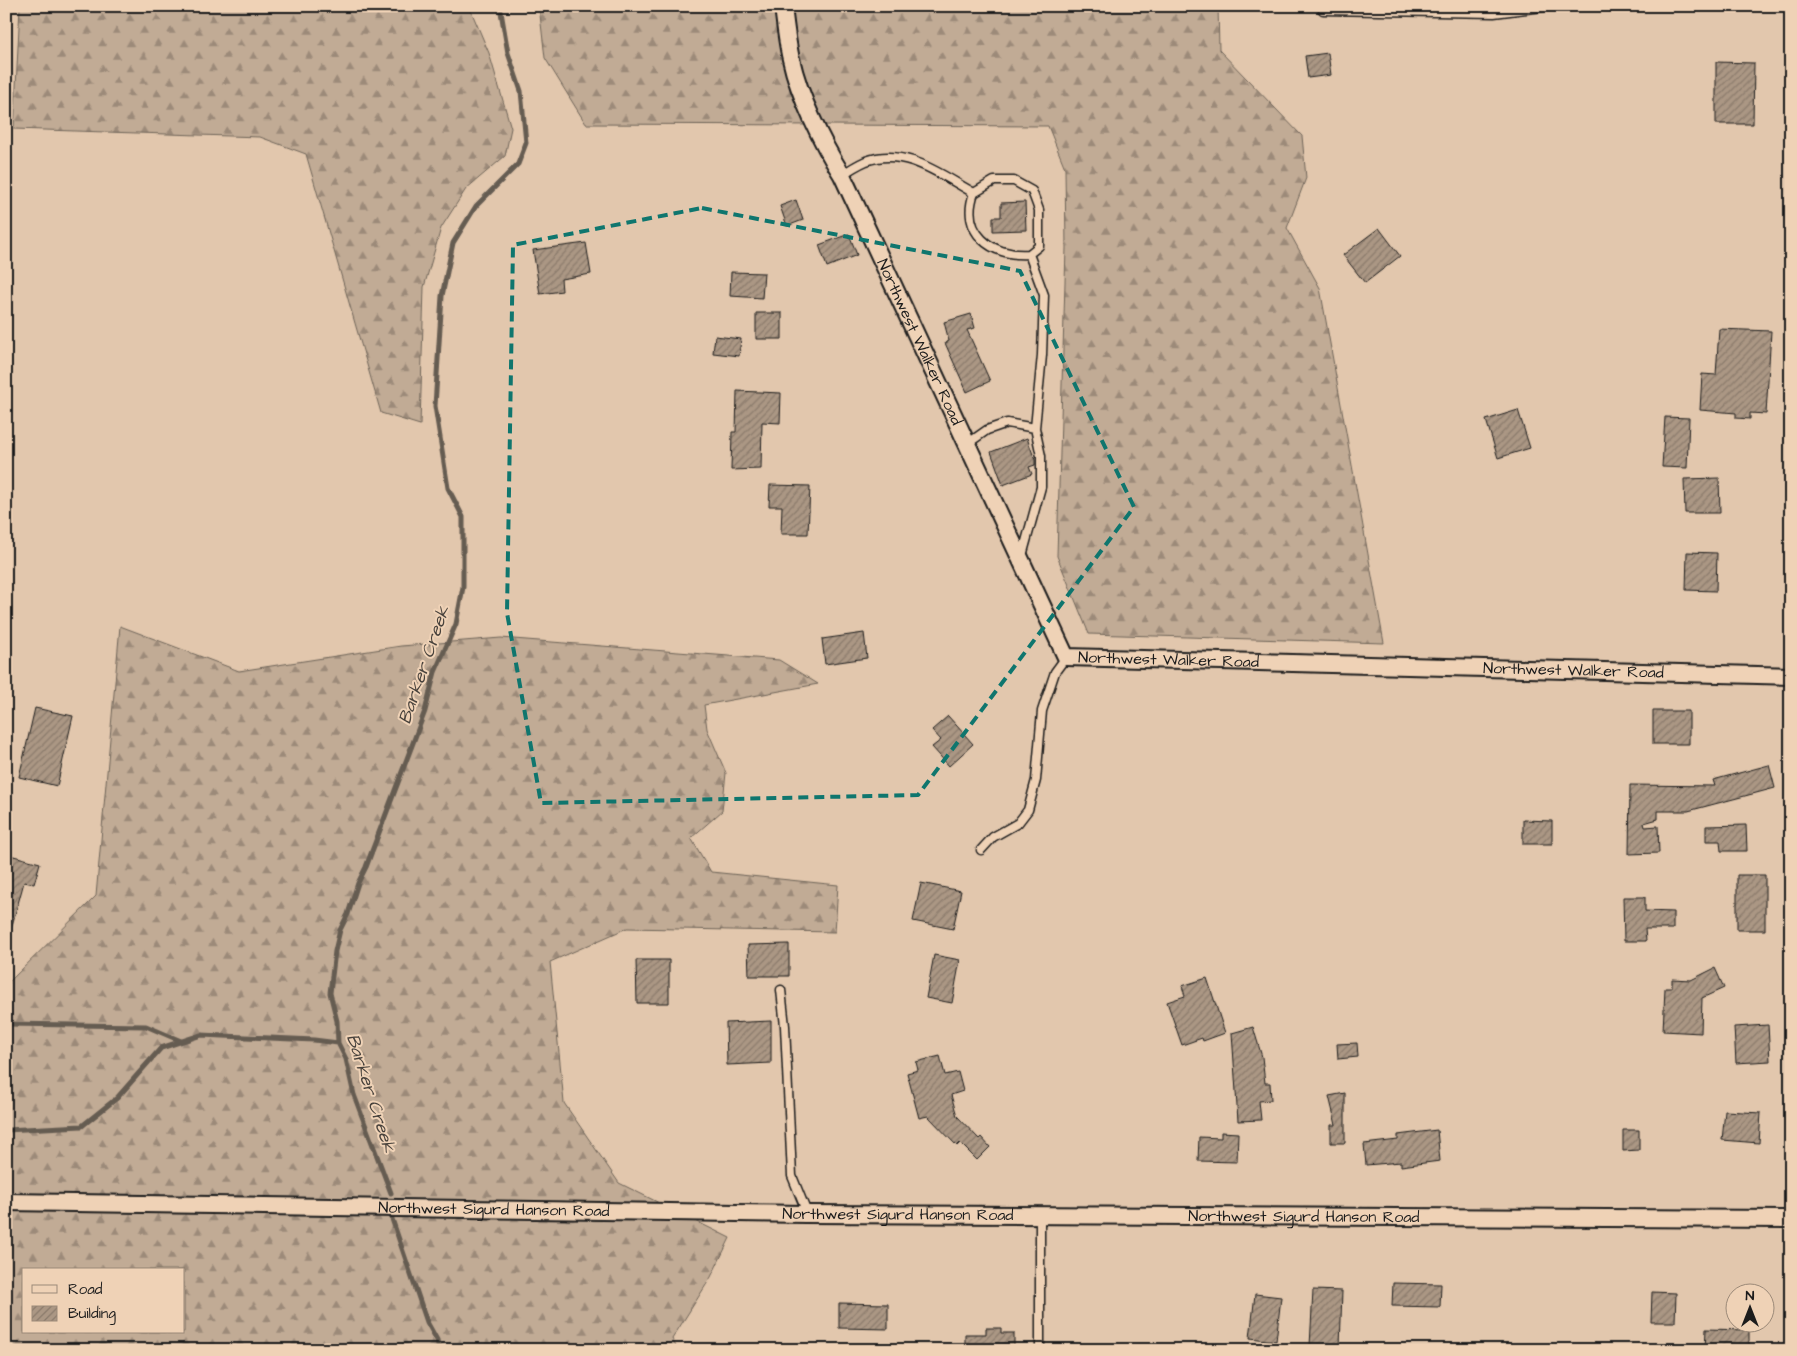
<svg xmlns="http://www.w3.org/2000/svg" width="1797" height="1356" font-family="'Architects Daughter',sans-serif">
	<defs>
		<pattern id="forest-firs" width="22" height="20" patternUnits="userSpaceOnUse" patternTransform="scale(1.25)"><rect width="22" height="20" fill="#c1ab95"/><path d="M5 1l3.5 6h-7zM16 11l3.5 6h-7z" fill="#9c8a79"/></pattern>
		<pattern id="building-hatch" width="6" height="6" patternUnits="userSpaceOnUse" patternTransform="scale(1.25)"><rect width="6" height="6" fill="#ab9784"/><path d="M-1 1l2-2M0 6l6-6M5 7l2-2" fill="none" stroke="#8a7a6b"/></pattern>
	</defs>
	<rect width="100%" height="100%" fill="#e2c7ad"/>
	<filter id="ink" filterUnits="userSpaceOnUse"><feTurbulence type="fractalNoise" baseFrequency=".02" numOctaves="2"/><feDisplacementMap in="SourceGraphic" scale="10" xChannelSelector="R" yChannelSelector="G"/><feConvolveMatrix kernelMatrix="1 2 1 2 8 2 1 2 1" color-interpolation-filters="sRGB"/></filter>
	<g filter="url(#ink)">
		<path fill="url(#forest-firs)" stroke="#6e6458" fill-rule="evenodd" d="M 20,6 L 469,6 L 489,53 L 511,128 L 505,156 L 466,189 L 441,228 L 424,287 L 420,425 L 381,413 L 306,154 L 260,137 L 14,129 Z
			M 539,6 L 1218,6 L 1219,50 L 1302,136 L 1306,178 L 1287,228 L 1320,288 L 1384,643 L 1089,634 L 1057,556 L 1066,248 L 1065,168 L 1048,126 L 586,124 L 545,58 Z
			M 120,626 L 239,671 L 401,646 L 501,638 L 779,660 L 818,684 L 704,705 L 707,729 L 726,773 L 722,811 L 691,838 L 711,872 L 838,885 L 835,932 L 627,928 L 550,962 L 564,1103 L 619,1183 L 730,1238 L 711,1277 L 672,1339 L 678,1350 L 6,1350 L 6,985 L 96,896 ZM 24,1270 L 184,1270 L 184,1332 L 24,1332 Z"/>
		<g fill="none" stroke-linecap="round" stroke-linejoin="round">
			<path stroke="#655b51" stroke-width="5" d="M 6,1024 L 146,1026 L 181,1041
				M 6,1130 L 82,1126 L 117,1098 L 161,1048 L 201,1035 L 314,1040 L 338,1043
				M 391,1193 L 354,1095 L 346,1059 L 338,1043 L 337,1021 L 330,993 L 335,951 L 340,930 L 348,914 L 358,883 L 366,867 L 425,711 L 435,672 L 456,624 L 463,587 L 463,517 L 448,488 L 435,406 L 442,296 L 453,243 L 476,206 L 518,164 L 526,143 L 521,91 L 508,53 L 500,6
				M 391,1216 L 427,1322 L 437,1340 L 439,1350"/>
		</g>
		<path fill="url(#building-hatch)" stroke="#1c1c1c" d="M 1328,53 L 1331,75 L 1308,78 L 1305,56 Z
			M 1716,62 L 1754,63 L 1753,124 L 1716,124 Z
			M 796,200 L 803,220 L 787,226 L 780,206 Z
			M 1025,202 L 1026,230 L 993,231 L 993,217 L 1001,217 L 1001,203 Z
			M 1379,228 L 1400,256 L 1365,283 L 1343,255 Z
			M 849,234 L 857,255 L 827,267 L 819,245 Z
			M 586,243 L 591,274 L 561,279 L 562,291 L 540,294 L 533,250 Z
			M 731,272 L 764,273 L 762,298 L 730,296 Z
			M 756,313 L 782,313 L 782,339 L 756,339 Z
			M 971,314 L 975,328 L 967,330 L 990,381 L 967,392 L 945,343 L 949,341 L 944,322 Z
			M 1719,329 L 1771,331 L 1766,414 L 1750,413 L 1750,419 L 1736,418 L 1736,413 L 1700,410 L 1702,374 L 1716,375 Z
			M 715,336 L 741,339 L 739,356 L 713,353 Z
			M 737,391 L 781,393 L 780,423 L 762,422 L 761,469 L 731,470 L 732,432 L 736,432 Z
			M 1518,410 L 1530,448 L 1498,458 L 1486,420 Z
			M 1665,417 L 1689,418 L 1687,468 L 1662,467 Z
			M 1027,438 L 1035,460 L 1035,465 L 1029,467 L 1032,474 L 1003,485 L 991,452 Z
			M 1719,478 L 1720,513 L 1685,513 L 1684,479 Z
			M 770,485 L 810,486 L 808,534 L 781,534 L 782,506 L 769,506 Z
			M 1687,552 L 1717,553 L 1716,591 L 1686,590 Z
			M 864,633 L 867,658 L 825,664 L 822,639 Z
			M 35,708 L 73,716 L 57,786 L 19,777 Z
			M 1653,711 L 1689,711 L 1689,744 L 1653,744 Z
			M 948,716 L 973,744 L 949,766 L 932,747 L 941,740 L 932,730 Z
			M 1769,765 L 1775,788 L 1688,811 L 1658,811 L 1658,819 L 1644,823 L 1645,827 L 1658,826 L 1659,853 L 1629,854 L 1630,785 L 1715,786 L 1713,780 Z
			M 1523,820 L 1552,821 L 1552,844 L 1523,844 Z
			M 1746,825 L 1747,851 L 1721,851 L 1720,841 L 1706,841 L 1706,826 Z
			M 6,854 L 40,863 L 34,884 L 24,882 L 11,929 L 6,929 Z
			M 1737,875 L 1765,875 L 1765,930 L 1737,930 Z
			M 921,883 L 961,891 L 953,929 L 913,921 Z
			M 1623,897 L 1645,897 L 1645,911 L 1673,912 L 1673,929 L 1645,929 L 1646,941 L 1624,941 Z
			M 789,944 L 789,976 L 749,976 L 748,945 Z
			M 934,955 L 960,960 L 952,1003 L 926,998 Z
			M 636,960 L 669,960 L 669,1003 L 637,1003 Z
			M 1715,968 L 1724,988 L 1702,998 L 1701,1033 L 1663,1031 L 1665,988 L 1672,988 L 1672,979 L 1691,980 Z
			M 1207,978 L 1225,1033 L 1203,1041 L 1202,1038 L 1182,1045 L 1167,1002 L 1185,996 L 1182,986 Z
			M 771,1021 L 771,1063 L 727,1065 L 726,1023 Z
			M 1768,1025 L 1770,1061 L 1736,1063 L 1734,1027 Z
			M 1253,1027 L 1262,1057 L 1265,1083 L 1270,1083 L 1271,1100 L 1259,1101 L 1261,1120 L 1238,1121 L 1232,1033 Z
			M 1357,1043 L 1358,1057 L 1338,1059 L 1337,1044 Z
			M 940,1056 L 945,1075 L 958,1072 L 963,1091 L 951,1095 L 957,1116 L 979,1139 L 981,1137 L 990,1147 L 977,1160 L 960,1143 L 957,1146 L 928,1116 L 919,1118 L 907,1073 L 918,1070 L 916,1062 Z
			M 1345,1093 L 1345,1143 L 1331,1143 L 1331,1125 L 1336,1125 L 1329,1096 Z
			M 1725,1111 L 1761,1113 L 1759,1143 L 1722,1140 Z
			M 1437,1130 L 1440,1161 L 1401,1166 L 1401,1162 L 1366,1165 L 1364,1144 L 1398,1140 L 1398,1135 Z
			M 1623,1130 L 1639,1130 L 1639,1150 L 1623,1151 Z
			M 1221,1132 L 1238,1133 L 1237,1162 L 1198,1161 L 1199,1137 L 1221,1138 Z
			M 1393,1283 L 1441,1284 L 1440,1307 L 1392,1306 Z
			M 1313,1290 L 1342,1291 L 1340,1347 L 1310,1346 Z
			M 1652,1292 L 1676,1293 L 1675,1322 L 1651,1322 Z
			M 1255,1294 L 1281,1297 L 1276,1341 L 1250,1338 Z
			M 839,1303 L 888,1304 L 888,1329 L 839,1328 Z
			M 986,1328 L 1001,1328 L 1001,1333 L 1014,1333 L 1014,1350 L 965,1350 L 965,1334 L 986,1334 Z
			M 1706,1329 L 1749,1330 L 1749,1350 L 1705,1350 Z"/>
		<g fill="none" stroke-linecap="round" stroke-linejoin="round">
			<defs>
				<path id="lane" d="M 1323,10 L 1494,13 L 1551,6
					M 842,175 C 849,170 857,165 866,161 C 905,146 941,175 974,193 L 994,181 L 1014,181 L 1032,191 L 1039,210 L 1039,246 L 1029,254 L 1044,295 L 1042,355 L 1035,428 L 1041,456 L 1041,487 L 1022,556
					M 974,193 C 960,232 991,257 1029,254
					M 967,444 L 987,430 L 1007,423 L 1035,428
					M 981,850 L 993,837 L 1018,823 L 1028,810 L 1036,780 L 1042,711 L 1055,672 L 1066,657
					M 781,990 L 785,1026 L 792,1176 L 805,1208 L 805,1214
					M 1040,1215 L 1040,1350"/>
				<g id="street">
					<path id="s1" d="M 783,6 C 785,24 787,42 791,59 C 799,96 822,143 842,175 L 1066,657 L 1791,676"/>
					<path id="s2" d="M 6,1202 L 805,1214 L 1791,1219"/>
				</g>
			</defs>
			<use href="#lane" stroke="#1c1c1c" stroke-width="11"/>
			<use href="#street" stroke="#1c1c1c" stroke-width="20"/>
			<use href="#lane" stroke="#efd2b6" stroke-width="8"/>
			<use href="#street" stroke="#efd2b6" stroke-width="16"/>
		</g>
	</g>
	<path fill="none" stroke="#0f766e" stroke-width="4" stroke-dasharray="10 6" stroke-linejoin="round" d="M 702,208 L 1020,271 L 1134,507 L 918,795 L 541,803 L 507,613 L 513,245 Z"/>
	<g text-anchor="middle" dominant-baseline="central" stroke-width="4" stroke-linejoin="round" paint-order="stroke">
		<g font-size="16" fill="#1c1c1c" stroke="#efd2b6">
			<text stroke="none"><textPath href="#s1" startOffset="365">Northwest Walker Road</textPath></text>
			<text stroke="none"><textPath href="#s1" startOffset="815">Northwest Walker Road</textPath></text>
			<text stroke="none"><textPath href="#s1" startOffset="1220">Northwest Walker Road</textPath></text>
			<text stroke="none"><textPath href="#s2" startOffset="488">Northwest Sigurd Hanson Road</textPath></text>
			<text stroke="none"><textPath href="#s2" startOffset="892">Northwest Sigurd Hanson Road</textPath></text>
			<text stroke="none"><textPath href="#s2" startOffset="1298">Northwest Sigurd Hanson Road</textPath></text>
		</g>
		<g font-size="18" font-style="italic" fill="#47413b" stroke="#efd2b6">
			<text transform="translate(424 665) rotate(-71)">Barker Creek</text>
			<text transform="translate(371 1093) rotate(72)">Barker Creek</text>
		</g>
	</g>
	<rect width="1797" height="1356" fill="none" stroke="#efd2b6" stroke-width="25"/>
	<rect x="12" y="12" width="1772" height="1331" fill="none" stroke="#1c1c1c" stroke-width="2" filter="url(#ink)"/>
	<rect x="22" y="1268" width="162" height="65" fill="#efd2b6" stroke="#9b8978"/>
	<rect x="32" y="1285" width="25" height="8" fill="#efd2b6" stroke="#9b8978"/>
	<text x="68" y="1294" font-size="15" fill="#1c1c1c">Road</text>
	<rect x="32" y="1306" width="25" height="15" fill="url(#building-hatch)" stroke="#9b8978"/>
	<text x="68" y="1318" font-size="15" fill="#1c1c1c">Building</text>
	<g transform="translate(1750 1308)"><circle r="24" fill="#efd2b6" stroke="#9b8978"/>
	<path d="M0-4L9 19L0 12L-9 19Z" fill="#1c1c1c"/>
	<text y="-8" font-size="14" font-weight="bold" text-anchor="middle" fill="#1c1c1c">N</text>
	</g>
</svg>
